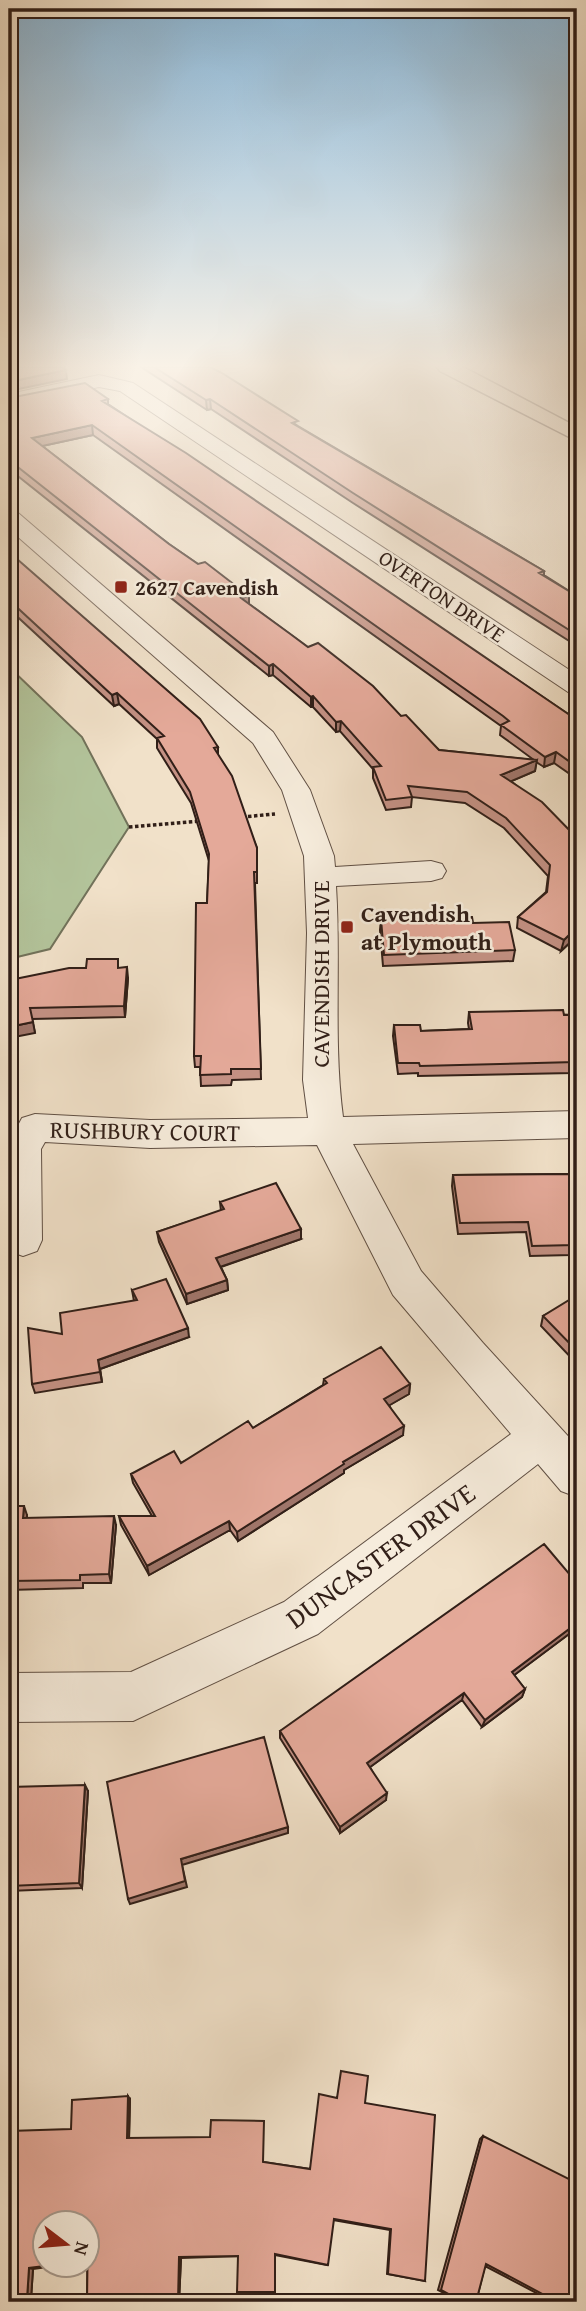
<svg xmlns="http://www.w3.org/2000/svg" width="586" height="2311" font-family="'Gentium Book Plus',serif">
	<rect width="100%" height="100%" fill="#f1e1c9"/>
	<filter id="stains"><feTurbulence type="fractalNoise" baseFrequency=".00286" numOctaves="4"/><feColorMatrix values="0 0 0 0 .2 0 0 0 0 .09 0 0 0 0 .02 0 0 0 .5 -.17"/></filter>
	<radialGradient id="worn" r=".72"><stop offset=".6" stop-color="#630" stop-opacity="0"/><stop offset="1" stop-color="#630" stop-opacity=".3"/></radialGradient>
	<path fill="#b3c49b" stroke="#72725a" stroke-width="2" d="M 9,667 L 82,737 L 129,827 L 50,949 L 9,959 Z"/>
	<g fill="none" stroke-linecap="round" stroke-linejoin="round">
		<defs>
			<path id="minor" d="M 99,375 L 133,383 L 577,675 L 577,694 L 568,692 L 120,391 L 99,387 L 9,406 L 9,394 Z
				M 9,510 L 17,512 L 273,732 L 310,790 L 334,856 L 335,867 L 431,861 L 442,864 L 446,871 L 442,878 L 431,881 L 336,886 C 341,963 333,1041 343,1117 L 577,1111 L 577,1138 L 353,1144 L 421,1271 L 483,1343 L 577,1446 L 577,1497 L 561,1491 L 538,1464 L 318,1634 L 133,1721 L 9,1722 L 9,1673 L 131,1672 L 284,1602 L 511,1434 L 393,1295 L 317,1145 L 150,1148 L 45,1142 L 41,1149 L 42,1240 L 37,1251 L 23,1256 L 9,1251 L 9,1142 L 22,1118 L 35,1114 L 150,1120 L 308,1118 L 303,1080 L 307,933 L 304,856 L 282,790 L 253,743 L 9,529 Z"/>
			<path id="major" d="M 437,367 L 463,367 L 577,427 L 577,441 L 440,371 Z"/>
		</defs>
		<use href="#minor" stroke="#615044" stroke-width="2"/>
		<use href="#major" stroke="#311f18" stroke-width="3"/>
		<path stroke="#311f18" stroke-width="3.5" stroke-dasharray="3.5 2.5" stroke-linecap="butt" d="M 242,817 L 275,814
			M 129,827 L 202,821"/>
		<use href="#minor" fill="#f6ecdc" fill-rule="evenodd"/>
		<use href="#major" fill="#f1e1c9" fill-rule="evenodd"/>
	</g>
	<path fill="#c49184" stroke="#311f18" stroke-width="2" fill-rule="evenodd" d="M 141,367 L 210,367 L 298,426 L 544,571 L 544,575 L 577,596 L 577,646 L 353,503 L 211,409 L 207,410 Z
		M 9,398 L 108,399 L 108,404 L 577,720 L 577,779 L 554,763 L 544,767 L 536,762 L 535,771 L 511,781 L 577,838 L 577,936 L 561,951 L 517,928 L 518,917 L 546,892 L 548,876 L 504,828 L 465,803 L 412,797 L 411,807 L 386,810 L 373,778 L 373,769 L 340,731 L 336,732 L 313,707 L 311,707 L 273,675 L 269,676 L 9,469 ZM 93,435 L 501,726 L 500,735 L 534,760 L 439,750 L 401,716 L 249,604 L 249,596 L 198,564 L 169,544 L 42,446 Z
		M 9,552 L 218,747 L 218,755 L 257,848 L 257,883 L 255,883 L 261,1079 L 232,1080 L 231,1085 L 201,1086 L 200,1067 L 195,1067 L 194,1056 L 207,903 L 209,861 L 191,803 L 157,748 L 157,739 L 119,704 L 114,706 L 9,609 Z
		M 381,919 L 473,923 L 515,950 L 513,961 L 383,966 L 380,930 Z
		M 120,968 L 128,978 L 125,1017 L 32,1019 L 35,1033 L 9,982 Z
		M 469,1012 L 577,1015 L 577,1068 L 574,1068 L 573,1073 L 418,1076 L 418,1073 L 398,1074 L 393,1036 L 394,1025 L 421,1031 L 469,1029 L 468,1023 Z
		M 577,1174 L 577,1244 L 574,1244 L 571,1255 L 530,1256 L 526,1232 L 458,1234 L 452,1186 L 453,1175 Z
		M 220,1202 L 301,1239 L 221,1267 L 227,1280 L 228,1290 L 187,1304 L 159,1242 L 157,1232 L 221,1211 Z
		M 132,1290 L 189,1337 L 100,1369 L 102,1382 L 35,1393 L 32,1384 L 62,1334 L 134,1301 Z
		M 577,1300 L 577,1364 L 541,1326 L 543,1316 Z
		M 324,1379 L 410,1384 L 409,1394 L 389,1405 L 403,1435 L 344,1470 L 344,1473 L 238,1541 L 230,1530 L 149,1575 L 121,1525 L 119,1516 L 152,1516 L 133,1483 L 131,1474 L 181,1463 L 253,1428 L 323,1385 Z
		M 9,1506 L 27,1515 L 27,1518 L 116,1525 L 111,1583 L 83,1583 L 83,1588 L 9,1590 Z
		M 577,1583 L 577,1628 L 514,1675 L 525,1689 L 522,1697 L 482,1727 L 462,1700 L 370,1767 L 386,1800 L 340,1833 L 280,1738 L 280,1731 Z
		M 9,1787 L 88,1791 L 82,1888 L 9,1891 Z
		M 337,2098 L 365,2103 L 425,2281 L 387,2274 L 390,2230 L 333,2220 L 327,2265 L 275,2255 L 181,2258 L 179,2302 L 87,2302 L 88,2223 L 46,2265 L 61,2265 L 33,2269 L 31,2299 L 9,2300 L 71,2129 L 130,2099 L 129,2138 L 264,2162 L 310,2169 Z
		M 483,2136 L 577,2302 L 546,2302 L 546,2298 L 485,2266 L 476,2302 L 461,2302 L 438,2290 L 480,2139 Z"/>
	<path fill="#a0766b" stroke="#311f18" stroke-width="2" d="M 66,370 L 67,379 L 9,391 L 9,382 Z
		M 210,399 L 211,409 L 207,410 L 206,400 Z
		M 92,425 L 93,435 L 33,448 L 32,438 Z
		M 249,596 L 249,606 L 241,598 Z
		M 273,664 L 273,675 L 269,676 L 269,666 Z
		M 117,693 L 119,704 L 114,706 L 112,695 Z
		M 313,696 L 313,707 L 311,707 L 311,697 Z
		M 341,721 L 340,731 L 336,732 L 336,722 Z
		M 556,752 L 554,763 L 544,767 L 545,757 Z
		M 537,760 L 535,771 L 500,786 L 501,775 Z
		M 577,927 L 577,936 L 561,951 L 564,940 Z
		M 127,967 L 128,978 L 125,1017 L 124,1006 Z
		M 33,1022 L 35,1033 L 9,1038 L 9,1027 Z
		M 301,1229 L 301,1239 L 217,1268 L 216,1258 Z
		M 227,1280 L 228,1290 L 187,1304 L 186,1294 Z
		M 11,1325 L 14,1335 L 9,1347 L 9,1330 Z
		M 188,1328 L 189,1337 L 100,1369 L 102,1382 L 98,1360 Z
		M 410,1384 L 409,1394 L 383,1409 L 384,1399 Z
		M 404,1426 L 403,1435 L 344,1470 L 344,1473 L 238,1541 L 237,1532 L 343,1462 Z
		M 24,1506 L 27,1515 L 26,1527 L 23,1518 Z
		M 114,1516 L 116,1525 L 111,1583 L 109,1574 Z
		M 229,1521 L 230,1530 L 149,1575 L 147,1566 Z
		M 577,1623 L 577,1628 L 509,1679 L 512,1672 Z
		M 525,1689 L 522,1697 L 482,1727 L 485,1720 Z
		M 464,1693 L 462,1700 L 366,1770 L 367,1763 Z
		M 85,1785 L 88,1791 L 82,1888 L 79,1883 Z
		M 387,1793 L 386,1800 L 340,1833 L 340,1827 Z
		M 288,1827 L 288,1833 L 182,1865 L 187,1887 L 130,1904 L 128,1899 L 181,1859 Z
		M 128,2096 L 130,2099 L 129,2140 L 127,2138 Z
		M 179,2257 L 181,2258 L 179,2302 L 178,2302 Z
		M 29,2268 L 33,2269 L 31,2299 L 27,2299 Z"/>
	<path fill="#e4a999" stroke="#311f18" stroke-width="2" d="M 9,367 L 63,367 L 66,370 L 9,382 Z
		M 154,367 L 210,367 L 222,373 L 298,421 L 292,423 L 544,571 L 539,573 L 577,596 L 577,635 L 353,493 L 210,399 L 206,400 Z
		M 85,383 L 108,399 L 102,401 L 186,453 L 577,720 L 577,767 L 556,752 L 545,757 L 501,725 L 509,721 L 503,716 L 92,425 L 32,438 L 169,544 L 198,564 L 205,562 L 249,596 L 241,598 L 289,633 L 308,647 L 318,643 L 373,686 L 401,716 L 406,715 L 439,750 L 537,760 L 501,775 L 542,802 L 577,838 L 577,927 L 564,940 L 518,917 L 547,892 L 550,865 L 506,818 L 467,792 L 408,786 L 412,797 L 386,800 L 373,767 L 381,766 L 341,721 L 336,722 L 313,696 L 311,697 L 273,664 L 269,666 L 9,460 L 9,398 Z
		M 9,552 L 200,719 L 218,747 L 214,748 L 232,776 L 257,848 L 257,872 L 254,872 L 261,1069 L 231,1069 L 231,1074 L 200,1075 L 201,1056 L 194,1056 L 196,903 L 207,903 L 209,854 L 190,792 L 157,738 L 164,736 L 117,693 L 112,695 L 9,600 Z
		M 472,917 L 473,923 L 509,922 L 515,950 L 384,955 L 381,919 Z
		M 87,959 L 118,959 L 118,968 L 127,967 L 124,1006 L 30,1008 L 33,1022 L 9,1027 L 9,982 L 11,982 L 10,980 L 69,968 L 86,968 Z
		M 563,1010 L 564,1015 L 577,1015 L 577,1057 L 574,1057 L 575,1062 L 420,1066 L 419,1063 L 398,1063 L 394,1025 L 420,1025 L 421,1031 L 472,1029 L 469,1012 Z
		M 577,1174 L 577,1233 L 572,1233 L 574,1245 L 532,1246 L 528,1222 L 460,1223 L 453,1175 Z
		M 276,1183 L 301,1229 L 216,1258 L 227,1280 L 186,1294 L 157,1232 L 224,1209 L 220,1202 Z
		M 166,1279 L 188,1328 L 98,1360 L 100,1372 L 32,1384 L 28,1328 L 62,1334 L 60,1313 L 137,1300 L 132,1290 Z
		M 574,1297 L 577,1300 L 577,1351 L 543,1316 Z
		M 381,1347 L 410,1384 L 384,1399 L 404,1426 L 343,1462 L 344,1464 L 237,1532 L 229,1521 L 147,1566 L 119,1516 L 155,1516 L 131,1474 L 174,1451 L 181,1463 L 248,1421 L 253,1428 L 327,1383 L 324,1379 Z
		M 9,1506 L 24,1506 L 23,1518 L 114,1516 L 109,1574 L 80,1575 L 80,1580 L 9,1581 Z
		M 544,1544 L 577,1583 L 577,1623 L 512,1672 L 525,1689 L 485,1720 L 464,1693 L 367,1763 L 387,1793 L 340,1827 L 280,1731 Z
		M 264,1737 L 288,1827 L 181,1859 L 185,1881 L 128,1899 L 107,1782 Z
		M 85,1785 L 79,1883 L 9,1886 L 9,1787 Z
		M 341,2071 L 368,2076 L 365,2103 L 435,2115 L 425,2281 L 388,2274 L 391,2229 L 334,2219 L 328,2265 L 275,2254 L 275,2292 L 237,2292 L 238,2256 L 179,2257 L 178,2302 L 87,2302 L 88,2223 L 46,2223 L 46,2265 L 53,2265 L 29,2268 L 27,2299 L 9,2300 L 9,2131 L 71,2129 L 72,2100 L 128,2096 L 127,2138 L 210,2137 L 211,2120 L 264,2121 L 263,2162 L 310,2169 L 319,2094 L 337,2098 Z
		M 483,2136 L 577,2183 L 577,2302 L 550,2302 L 550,2298 L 486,2264 L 476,2302 L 463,2302 L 441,2290 Z"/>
	<linearGradient id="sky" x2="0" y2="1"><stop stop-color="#8ab7d8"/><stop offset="0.53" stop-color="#f9f2e7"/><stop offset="1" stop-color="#f9f2e7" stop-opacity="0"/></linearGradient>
	<rect width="586" height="691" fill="url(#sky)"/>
	<g fill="#8f2418" stroke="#f6ecdc" stroke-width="2.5">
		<rect x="114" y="580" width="14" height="14" rx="3.5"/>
		<rect x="340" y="920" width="14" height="14" rx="3.5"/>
	</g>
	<g text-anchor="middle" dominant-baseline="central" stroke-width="5" stroke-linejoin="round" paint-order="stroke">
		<g font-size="21" font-weight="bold" fill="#311f18" stroke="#f6ecdc" text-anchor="start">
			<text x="135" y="587">2627 Cavendish</text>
		</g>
		<g font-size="21" fill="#311f18" stroke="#f6ecdc">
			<text transform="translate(442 596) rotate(34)">OVERTON DRIVE</text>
		</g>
		<g font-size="24" font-weight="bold" fill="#311f18" stroke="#f6ecdc" text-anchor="start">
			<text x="361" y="913">Cavendish<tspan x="361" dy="28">at Plymouth</tspan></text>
		</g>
		<g font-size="24" fill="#311f18" stroke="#f6ecdc">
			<text transform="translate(320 974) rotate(-90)">CAVENDISH DRIVE</text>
			<text transform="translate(145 1131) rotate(1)">RUSHBURY COURT</text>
		</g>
		<g font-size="28" fill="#311f18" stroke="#f6ecdc">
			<text transform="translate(380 1555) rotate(-36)">DUNCASTER DRIVE</text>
		</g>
	</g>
	<rect width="586" height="2311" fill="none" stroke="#f1e1c9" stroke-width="35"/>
	<rect x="10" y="10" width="565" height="2290" fill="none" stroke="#311f18" stroke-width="3.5"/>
	<rect x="18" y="18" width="551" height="2276" fill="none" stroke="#311f18" stroke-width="2"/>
	<g transform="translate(66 2244) rotate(106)"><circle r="33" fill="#f6ecdc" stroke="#a79a8e" stroke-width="2"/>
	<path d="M0-5L12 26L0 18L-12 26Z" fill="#8f2418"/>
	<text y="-10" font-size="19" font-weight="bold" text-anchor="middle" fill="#311f18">N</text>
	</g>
	<rect width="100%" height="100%" filter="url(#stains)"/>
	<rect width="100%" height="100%" fill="url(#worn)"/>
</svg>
